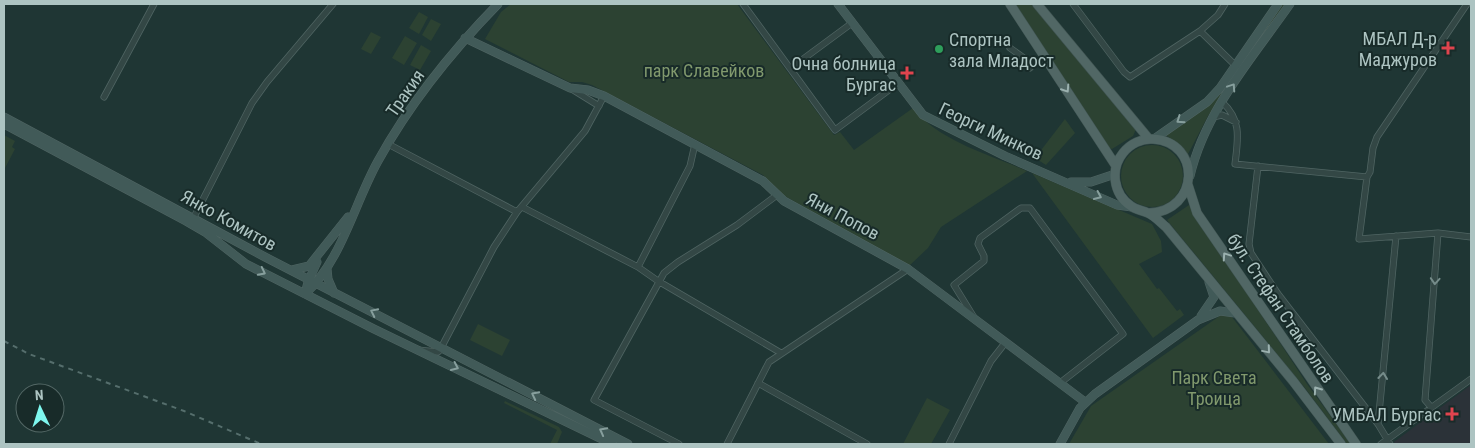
<svg xmlns="http://www.w3.org/2000/svg" width="1475" height="448" font-family="'Roboto Condensed',sans-serif">
	<rect width="100%" height="100%" fill="#1f3634"/>
	<path fill="#2b3238" d="M 1471,385 L 1471,444 L 1395,444 L 1394,442 Z"/>
	<path fill="#2c4232" d="M 511,4 L 737,4 L 834,135 L 840,132 L 854,150 L 913,108 C 939,141 988,154 1027,171 L 941,227 L 928,248 L 909,266 L 781,194 L 763,175 L 592,85 L 582,82 L 569,82 L 485,39 L 501,12 Z
		M 1015,4 L 1031,4 L 1137,127 L 1133,136 L 1112,149 L 1108,148 Z
		M 1282,4 L 1285,4 L 1208,116 L 1187,156 L 1179,145 L 1163,133 L 1202,111 L 1222,92 Z
		M 419,12 L 428,17 L 419,34 L 409,28 Z
		M 431,19 L 441,24 L 431,41 L 422,35 Z
		M 371,32 L 381,37 L 371,54 L 361,49 Z
		M 405,36 L 417,43 L 404,65 L 392,58 Z
		M 421,45 L 431,51 L 420,70 L 410,65 Z
		M 1065,119 L 1075,133 L 1046,165 L 1035,158 Z
		M 4,135 L 15,141 L 12,147 L 15,149 L 4,170 Z
		M1121 176a31 31 0 1 1 62 0a31 31 0 1 1-62 0Z
		M 1032,173 L 1152,224 L 1161,241 L 1162,252 L 1139,264 L 1157,289 L 1159,288 L 1177,311 L 1180,309 L 1184,315 L 1153,338 Z
		M 1189,205 L 1307,384 L 1351,444 L 1347,444 L 1305,388 L 1167,220 Z
		M 1221,315 L 1232,317 L 1329,444 L 1069,444 L 1091,406 Z
		M 478,324 L 510,340 L 502,356 L 470,340 Z
		M 927,398 L 950,410 L 931,444 L 903,444 Z
		M 505,401 L 559,427 L 562,432 L 557,444 L 550,444 L 557,430 L 504,403 Z"/>
	<g fill="none" stroke-linecap="round" stroke-linejoin="round">
		<defs>
			<path id="street" d="M 743,4 L 835,130 L 897,84
				M 1073,4 L 1124,72 L 1130,77 L 1200,31
				M 1225,4 L 1218,15 L 1200,31 L 1236,66
				M 1467,4 L 1377,137 L 1373,148 L 1370,172 L 1367,177 L 1359,239 L 1438,233 L 1471,237
				M 1010,48 L 1024,58 L 1030,68
				M 791,68 L 852,23
				M 570,88 L 599,106
				M 104,97 L 154,4
				M 1222,102 C 1242,120 1238,139 1235,164 L 1367,177
				M 1213,117 L 1222,115 L 1236,122
				M 388,144 L 517,212
				M 1258,166 L 1249,244 L 1251,253 L 1278,294 L 1378,424 L 1390,444
				M 522,207 L 638,267 L 658,281 L 781,353
				M 194,217 L 252,103 L 267,82 L 333,4
				M 638,267 L 690,166 L 695,144
				M 975,319 L 954,285 L 984,261 L 984,256 L 978,244 L 980,238 L 1021,208 L 1030,208 L 1123,334 L 1060,383
				M 418,350 L 438,352 L 440,350 L 494,247 L 517,212 L 585,131 L 604,96
				M 758,383 L 867,444
				M 1431,407 L 1425,400 L 1438,233
				M 1378,424 L 1396,236
				M 679,444 L 594,400 L 664,273 L 678,262 L 737,225 L 777,195
				M 727,444 L 769,362 L 908,269
				M 949,444 L 991,361 L 1005,343
				M 1381,444 L 1471,379"/>
			<path id="secondary" d="M 838,4 L 923,115 L 1005,156 L 1117,205 L 1132,207
				M 465,38 L 570,88 L 588,90 L 604,96 L 763,181 L 784,201 L 908,269 L 1085,402
				M 4,117 L 265,257 L 628,444
				M 4,124 L 186,221 L 205,232 L 246,264 L 374,329 L 612,444
				M 1154,139 L 1207,102 L 1220,88 L 1278,4
				M 1190,176 C 1205,111 1253,57 1290,4
				M 1071,182 L 1091,182 L 1115,174
				M 327,269 L 328,279 L 334,293
				M 292,270 L 309,266 L 348,217
				M 305,294 C 342,260 354,204 378,161 C 410,103 452,51 498,4
				M 305,294 L 308,282 L 317,262
				M 1201,316 L 1214,297 L 1209,282
				M 1060,444 L 1080,408 L 1095,394 L 1198,320 L 1220,311 L 1235,313"/>
			<path id="primary" d="M 1010,4 L 1116,166
				M 1037,4 L 1149,139
				M 1188,185 L 1197,213 L 1356,444
				M 1149,213 C 1200,211 1202,142 1153,139 C 1142,138 1130,144 1123,153 C 1110,169 1113,194 1131,206 C 1136,210 1142,210 1148,213 C 1155,216 1161,223 1166,227 L 1293,381 L 1341,444"/>
		</defs>
		<use href="#street" stroke="#506563" stroke-width="7"/>
		<use href="#secondary" stroke="#506563" stroke-width="9"/>
		<use href="#primary" stroke="#3f5351" stroke-width="10"/>
		<use href="#street" stroke="#334745" stroke-width="5.5"/>
		<use href="#secondary" stroke="#415a58" stroke-width="8"/>
		<use href="#primary" stroke="#516765" stroke-width="9"/>
		<path stroke="#556e6c" stroke-width="2" stroke-dasharray="5 5" stroke-linecap="butt" d="M 4,341 L 29,354 L 184,411 L 261,444"/>
	</g>
	<defs><path id="oneway-chevron" d="M-2-3.5L2.5 0L-2 3.5" fill="none" stroke-width="1.6" stroke-linecap="round" stroke-linejoin="round" transform="scale(1.25)"/></defs>
	<g stroke="#879f9d">
		<use href="#oneway-chevron" transform="translate(1232 87) rotate(-56)"/>
		<use href="#oneway-chevron" transform="translate(1180 120) rotate(145)"/>
		<use href="#oneway-chevron" transform="translate(1098 196) rotate(25)"/>
		<use href="#oneway-chevron" transform="translate(262 272) rotate(27)"/>
		<use href="#oneway-chevron" transform="translate(374 312) rotate(-154)"/>
		<use href="#oneway-chevron" transform="translate(455 367) rotate(25)"/>
		<use href="#oneway-chevron" transform="translate(535 395) rotate(-153)"/>
		<use href="#oneway-chevron" transform="translate(603 431) rotate(-152)"/>
	</g>
	<g stroke="#9bb1af">
		<use href="#oneway-chevron" transform="translate(1066 89) rotate(57)"/>
		<use href="#oneway-chevron" transform="translate(1226 256) rotate(-124)"/>
		<use href="#oneway-chevron" transform="translate(1267 350) rotate(50)"/>
		<use href="#oneway-chevron" transform="translate(1317 390) rotate(-125)"/>
	</g>
	<g stroke="#768c8a">
		<use href="#oneway-chevron" transform="translate(1435 281) rotate(94)"/>
		<use href="#oneway-chevron" transform="translate(1383 376) rotate(-84)"/>
	</g>
	<g fill="#e0444e" stroke="#182b29" stroke-width="2">
		<path d="M1445.5 40.5h5v5h5v5h-5v5h-5v-5h-5v-5h5z"/>
		<path d="M904.5 65.5h5v5h5v5h-5v5h-5v-5h-5v-5h5z"/>
		<path d="M1449.5 406.5h5v5h5v5h-5v5h-5v-5h-5v-5h5z"/>
	</g>
	<circle fill="#2e9e5b" stroke="#182b29" stroke-width="2" cx="939" cy="49" r="5"/>
	<g text-anchor="middle" dominant-baseline="central" stroke-width="4" stroke-linejoin="round" paint-order="stroke">
		<g font-size="18" fill="#adc4c2" stroke="#182b29" text-anchor="end">
			<text x="1437" y="38">МБАЛ Д-р<tspan x="1437" dy="21">Маджуров</tspan></text>
			<text x="949" y="39" text-anchor="start">Спортна<tspan x="949" dy="21">зала Младост</tspan></text>
			<text x="896" y="63">Oчна болница<tspan x="896" dy="21">Бургас</tspan></text>
			<text x="1441" y="414">УМБАЛ Бургас</text>
		</g>
		<g font-size="18" fill="#81996d" stroke="#182b29">
			<text x="704" y="70">парк Славейков</text>
			<text x="1214" y="377">Парк Света<tspan x="1214" dy="21">Троица</tspan></text>
		</g>
		<g font-size="18" fill="#adc4c2" stroke="#182b29">
			<text transform="translate(405 93) rotate(-55)">Тракия</text>
			<text transform="translate(991 131) rotate(25)">Георги Минков</text>
			<text transform="translate(843 216) rotate(28)">Яни Попов</text>
			<text transform="translate(229 220) rotate(29)">Янко Комитов</text>
			<text transform="translate(1281 308) rotate(56)">бул. Стефан Стамболов</text>
		</g>
	</g>
	<rect width="1475" height="448" fill="none" stroke="#adc4c2" stroke-width="10"/>
	<g transform="translate(40 408) rotate(356)"><circle r="24" fill="#182b29" stroke="#546866"/>
	<path d="M0-4L9 19L0 12L-9 19Z" fill="#7ef7ee"/>
	<text y="-8" font-size="14" font-weight="bold" text-anchor="middle" fill="#adc4c2">N</text>
	</g>
</svg>
